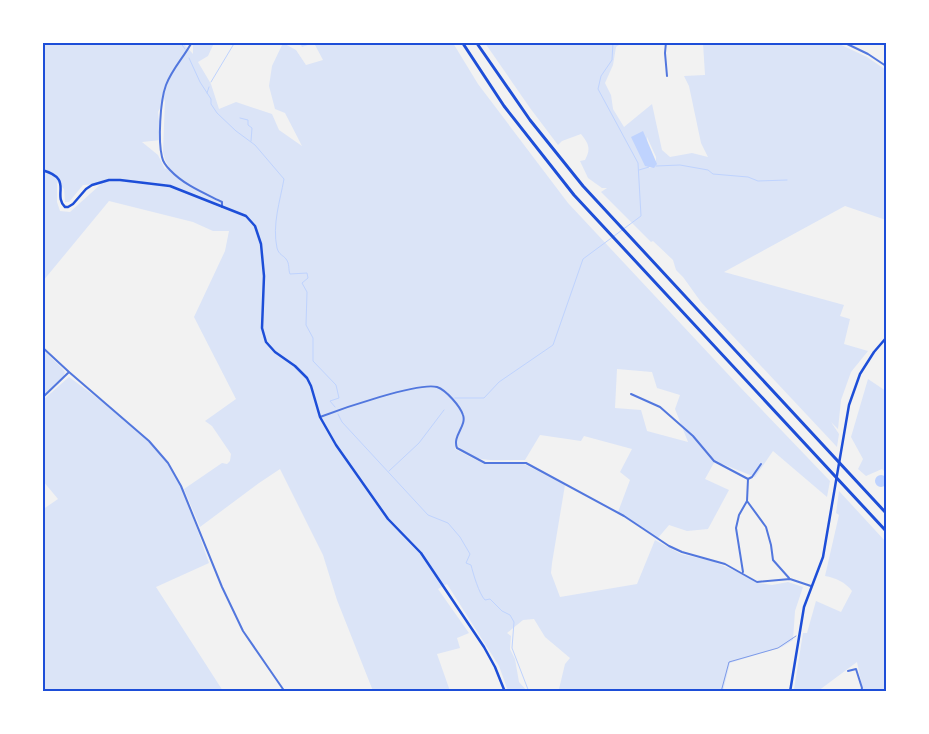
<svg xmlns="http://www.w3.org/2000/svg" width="929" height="734" font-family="Signika,sans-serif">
	<rect width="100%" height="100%" fill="#f2f2f2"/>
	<path fill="#dbe4f7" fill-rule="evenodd" d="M 43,43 L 183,43 L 193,54 L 193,43 L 214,43 L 208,56 L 198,62 L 211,84 L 219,109 L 236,102 L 272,114 L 279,130 L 302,146 L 285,113 L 275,109 L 269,86 L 272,66 L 283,43 L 296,50 L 306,65 L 323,60 L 314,43 L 302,47 L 300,43 L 453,43 L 478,84 L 568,203 L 740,387 L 830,481 L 827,497 L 773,451 L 755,477 L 715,461 L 705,479 L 729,490 L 708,529 L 687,531 L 669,525 L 658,538 L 618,512 L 630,480 L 620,472 L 632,449 L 584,436 L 581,441 L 540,435 L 525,460 C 501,459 476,466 457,445 L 455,449 L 484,464 L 524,464 L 565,485 L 552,563 L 551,573 L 560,597 L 637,584 L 655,540 L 681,554 L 712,561 L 738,572 L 758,583 L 772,585 L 788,582 L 803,587 L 795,611 L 793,640 L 782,647 L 730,663 L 723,691 L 565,691 L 559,689 L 565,664 L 570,658 L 545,637 L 534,619 L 523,620 L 507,633 L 511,636 L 510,649 L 515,659 L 519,682 L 527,691 L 508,691 L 499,666 L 447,584 L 438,589 L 469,633 L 457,638 L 460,648 L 437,654 L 450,691 L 373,691 L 337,600 L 323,555 L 280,469 L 259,483 L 200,527 L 184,489 L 222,463 L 227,464 L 230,461 L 231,454 L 212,426 L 205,421 L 236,399 L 194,317 L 225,251 L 229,231 L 213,231 L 193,222 L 109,201 L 43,281 ZM 165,99 L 163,152 L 165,160 L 169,167 L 165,169 L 158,155 L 142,142 L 161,140 L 158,112 ZM 57,182 L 64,189 L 65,202 L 69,202 L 83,185 L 101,184 L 70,212 L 60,211 L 57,202 ZM 617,369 L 652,372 L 657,388 L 680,395 L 675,409 L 688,442 L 647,431 L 641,410 L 615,408 Z
		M 485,43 L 622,43 L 616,47 L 613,65 L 605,83 L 611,95 L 613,109 L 624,127 L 652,104 L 662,150 L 670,157 L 692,153 L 708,157 L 701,143 L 689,86 L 684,76 L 705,75 L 703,43 L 837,43 L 867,57 L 886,70 L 886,220 L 845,206 L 724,272 L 844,305 L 840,316 L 850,319 L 844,344 L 868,351 L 851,372 L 841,400 L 838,429 L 831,422 L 839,434 L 837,447 L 701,302 L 683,277 L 676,270 L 673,260 L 653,241 L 651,242 L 601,192 L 607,188 L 602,188 L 588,178 L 580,161 L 585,160 C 591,149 589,144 581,134 L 562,141 L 558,145 L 530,108 ZM 647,137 L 656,157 L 656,166 L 649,168 Z
		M 42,349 L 62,368 L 65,372 L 63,378 L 43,396 Z
		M 69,377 C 105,404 150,434 173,473 C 189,500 198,533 209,563 L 156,587 L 223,691 L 43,691 L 42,510 L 58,499 L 43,481 L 43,400 Z
		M 868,379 L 886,391 L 886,473 L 882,469 L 866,476 L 858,469 L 863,459 L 851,437 Z
		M 839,491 L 886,542 L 886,691 L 863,691 L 857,662 L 818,691 L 803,691 L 794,689 L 803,633 L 807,633 L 816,601 L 841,612 L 852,591 C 845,582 836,578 825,576 L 839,515 L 836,513 Z"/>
	<path fill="#bfd3fe" d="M 643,131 L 657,164 L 654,168 L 645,166 L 631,137 Z
		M875 481a6 6 0 1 1 12 0a6 6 0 1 1-12 0Z"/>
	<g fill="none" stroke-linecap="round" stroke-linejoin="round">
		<path stroke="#bfd3fe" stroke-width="1" d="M 180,42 L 185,49
			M 189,58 L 200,82 L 211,99 L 211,104 L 217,113 L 236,131 L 255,145 L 284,179 C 280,201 272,225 277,248 C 279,255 283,255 286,259 C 290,264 288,269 290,274 L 307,273 L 308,278 L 302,283 L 307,292 L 306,325 L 313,338 L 313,361 L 336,385 L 339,398 L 330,401 L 335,407
			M 211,82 L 235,42
			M 207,93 L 209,87
			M 240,118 L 248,120 L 248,125 L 252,128 L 251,141
			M 656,166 L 680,165 L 708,170 L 713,174 L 748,177 L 758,181 L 787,180
			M 639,170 L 649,167
			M 455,398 L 484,398 L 499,382 L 553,345 L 583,259 L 641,216 L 638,163 L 598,89 L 601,76 L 612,60 L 613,42
			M 338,414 L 342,422 L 428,515 L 448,523 L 460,537 L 470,554 L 466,563 L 471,565 C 473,573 479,594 485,600 L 490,599 L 502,611 L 510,615 L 514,622 L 512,648 L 529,692
			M 389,471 L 419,443 L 444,410"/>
		<path stroke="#1d4ed8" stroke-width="0.5" d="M 721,692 L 729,662 L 778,648 L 796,636"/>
		<path stroke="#5277de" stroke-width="2" d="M 666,42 L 665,53 L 667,76
			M 843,42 L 868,54 L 886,66
			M 42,347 L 69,372 L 149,441 L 168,463 L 181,486 L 222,587 L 243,631 L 285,692
			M 631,394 L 660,407 L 693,436 L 714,461 L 748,479 L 747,501 L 739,515 L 736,528 L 743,572
			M 42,398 L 69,372
			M 320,417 C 341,409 418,382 437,387 C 446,390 460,406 463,415 C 467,426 452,436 457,448 L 485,463 L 526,463 L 624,516 L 669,546 L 682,552 L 725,564 L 757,582 L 790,579 L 811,586
			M 748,479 L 752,477 L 761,464
			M 747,501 L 766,527 L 771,545 L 773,560 L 789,578
			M 848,671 L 856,669 L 862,688 L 861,692"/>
		<path stroke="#5277de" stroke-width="2" d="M 192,42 C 184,57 172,69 166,85 C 160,101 158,141 162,157 C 163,162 167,167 170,170 C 184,185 204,193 222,202 L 222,207"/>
		<path stroke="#1d4ed8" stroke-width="2.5" d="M 42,170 C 74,179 52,194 65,207 L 68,207 L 73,204 L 86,189 L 92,185 L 109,180 L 120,180 L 170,186 L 246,216 L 255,226 L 261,244 L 264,276 L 262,328 L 266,342 L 275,352 L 295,366 L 307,378 L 311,386 L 320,417 L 336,445 L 388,519 L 421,553 L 484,647 L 495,667 L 505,692
			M 790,692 L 804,607 L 823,557 L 849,405 L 860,374 L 874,352 L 886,338"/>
		<path stroke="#1d4ed8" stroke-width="3" d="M 462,42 L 504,106 L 574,195 L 886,531
			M 476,42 L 530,120 L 583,186 L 886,513"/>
	</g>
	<rect width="929" height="734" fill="none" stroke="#ffffff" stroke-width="88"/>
	<rect x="44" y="44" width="841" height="646" fill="none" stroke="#1d4ed8" stroke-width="2"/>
</svg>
